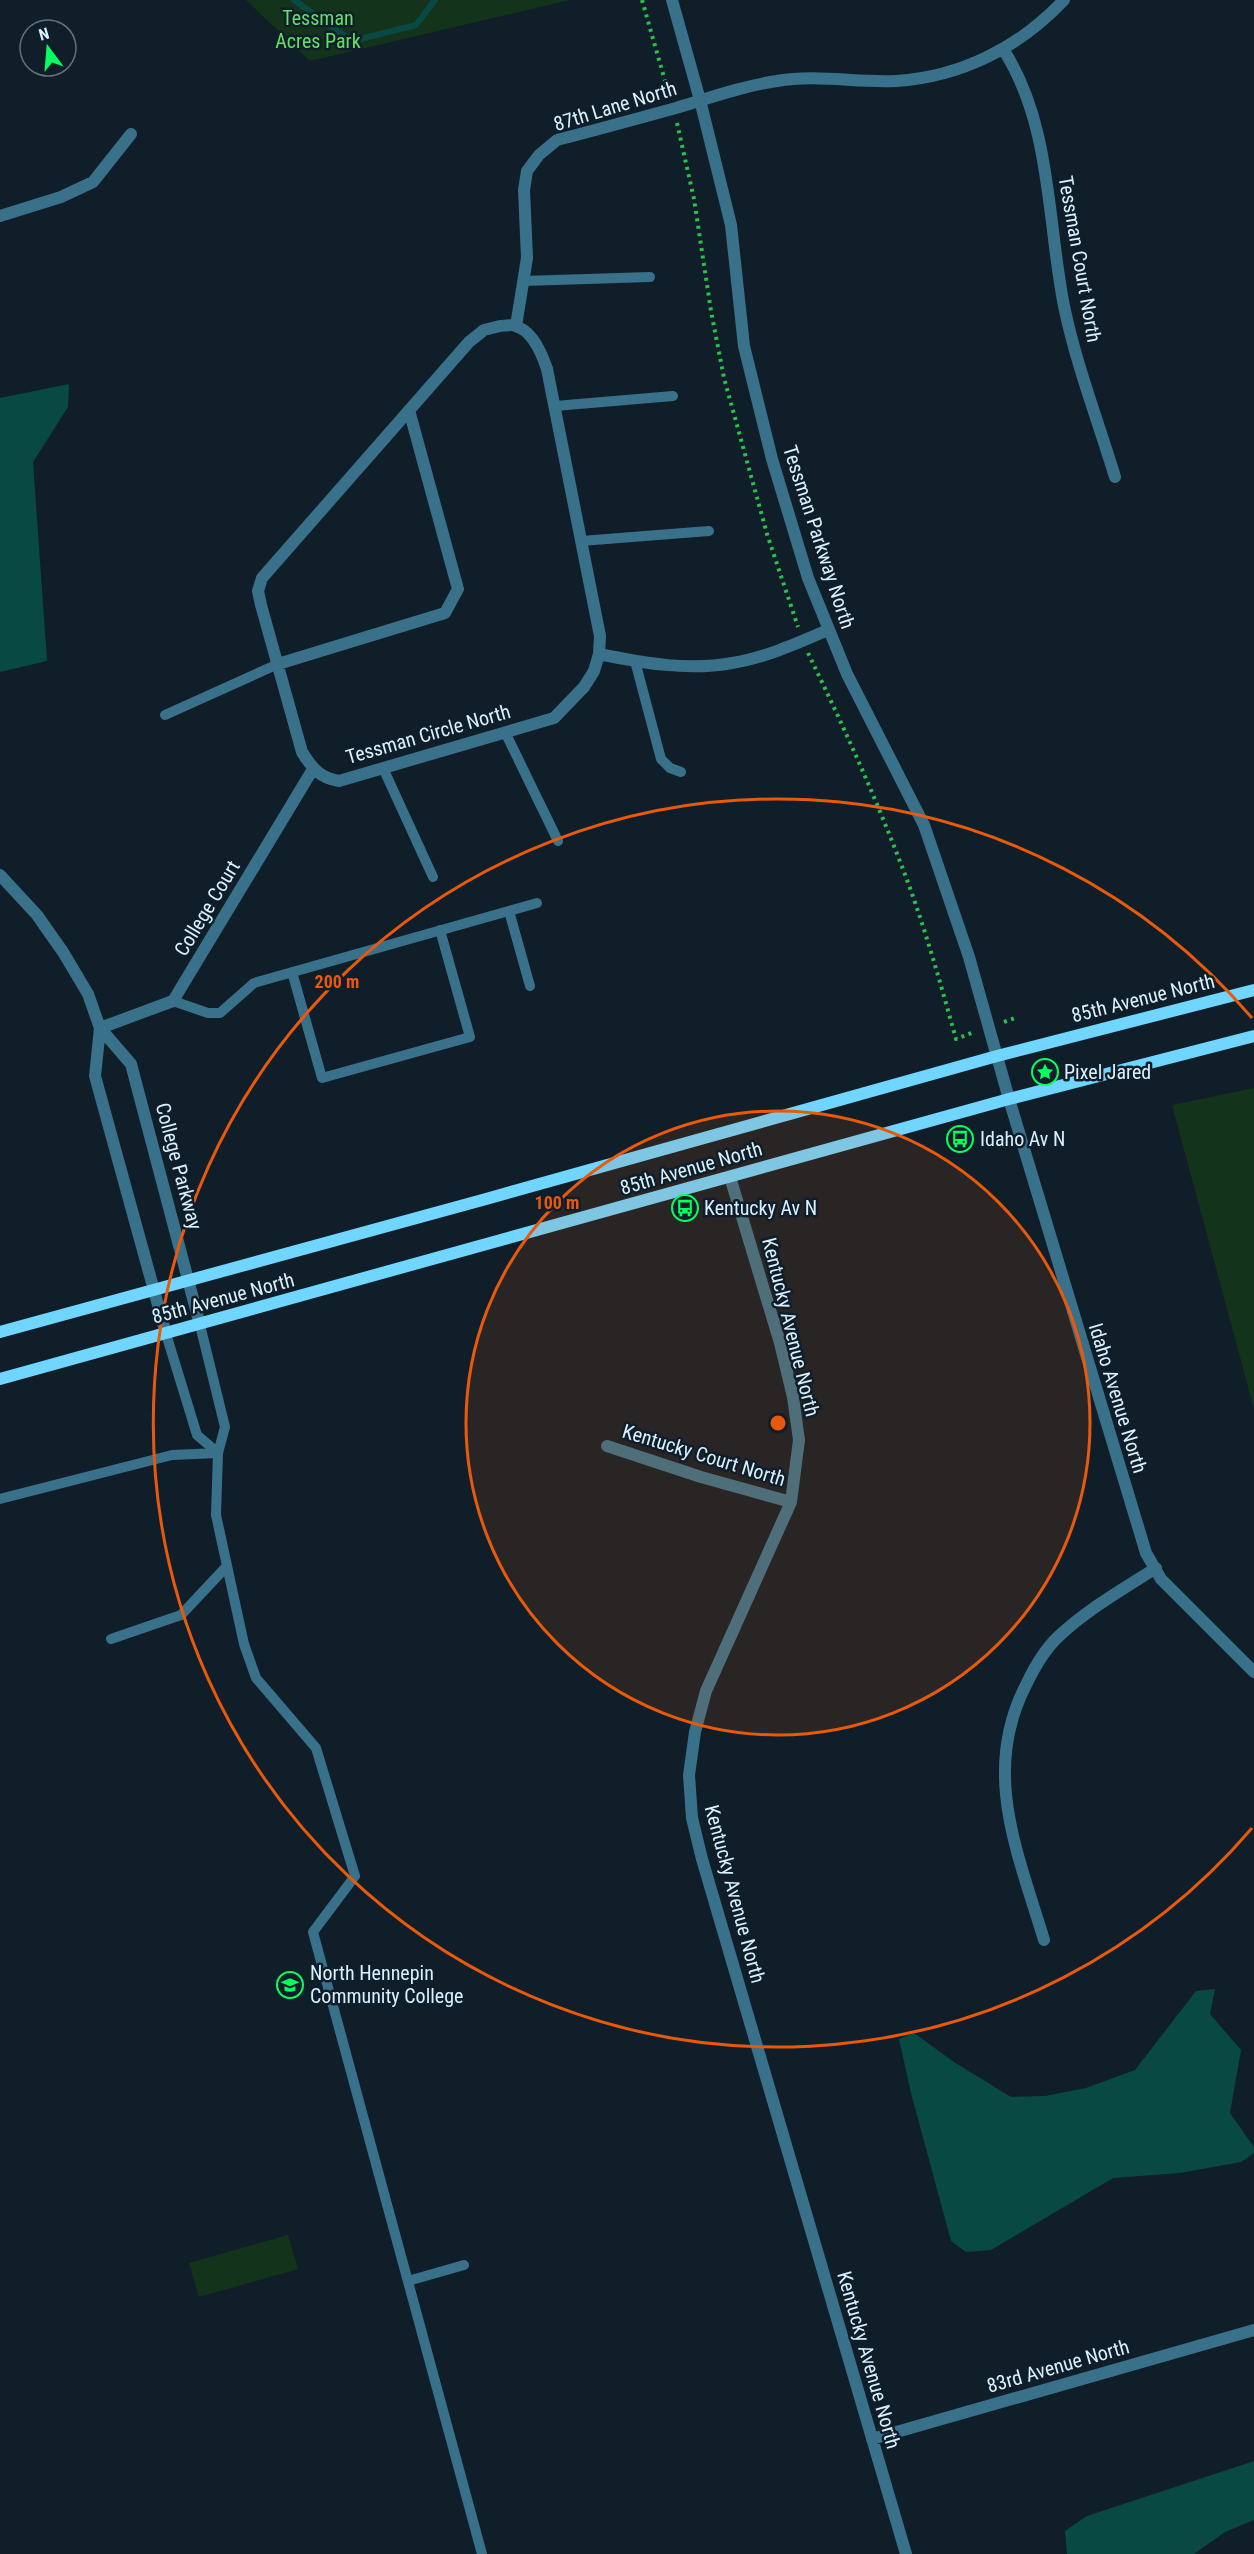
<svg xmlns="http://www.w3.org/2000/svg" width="1254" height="2554" font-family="'Roboto Condensed',sans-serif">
	<rect width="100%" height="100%" fill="#101e2a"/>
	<path fill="#13341a" d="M 246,0 L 570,0 L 310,61 Z
		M 1254,1088 L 1254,1409 L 1172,1105 Z
		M 288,2235 L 298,2269 L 199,2297 L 189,2263 Z"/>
	<path fill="#094943" d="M 69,384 L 68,407 L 33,462 L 47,661 L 0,672 L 0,398 Z
		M 1215,1989 L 1210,2014 L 1241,2050 L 1230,2113 L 1254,2147 L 1254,2153 L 1241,2162 L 1180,2173 L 1113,2178 L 991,2250 L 966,2252 L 951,2241 L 911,2093 L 899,2039 L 914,2033 L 954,2062 L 1011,2097 L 1045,2096 L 1086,2088 L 1135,2070 L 1196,1991 Z
		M 1254,2461 L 1254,2520 L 1225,2532 L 1194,2554 L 1067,2554 L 1065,2531 L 1087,2516 Z"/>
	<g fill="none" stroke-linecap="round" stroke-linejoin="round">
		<path stroke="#094943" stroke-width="6" d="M 294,0 L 352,41 L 416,25 L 435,0"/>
		<path stroke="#2dbf4b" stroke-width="4" stroke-dasharray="3 4.5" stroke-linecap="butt" d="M 642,0 L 669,95
			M 677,123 L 694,199 L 711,311 L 724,378 L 767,534 L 798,627
			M 808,653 C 841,721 872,789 899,859 C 922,917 939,978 956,1039 L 974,1032
			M 1004,1022 L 1015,1018"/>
		<path stroke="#3a718a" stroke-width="10" d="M 523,281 L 650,277
			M 555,406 L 673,396
			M 581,541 L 709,531
			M 635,661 L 661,759 L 670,768 L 681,772
			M 165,715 L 278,664
			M 505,732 L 558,841
			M 383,768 L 433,877
			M 509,911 L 530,986
			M 292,972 L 322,1078 L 470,1037 L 440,930
			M 173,1001 L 208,1013 L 220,1013 L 254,983 L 537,903
			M 200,1325 L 225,1427 L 218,1453 L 216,1515 L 244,1644 L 256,1678 L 316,1748 L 355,1876 L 313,1932 L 482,2554
			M 166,1334 L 197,1435 L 218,1453
			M 0,1499 L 172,1455 L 218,1453
			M 111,1639 L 181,1615 L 227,1566
			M 408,2281 L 464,2265"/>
		<path stroke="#3a718a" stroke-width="12" d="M 1003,49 C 1052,125 1047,221 1064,306 C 1076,364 1098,421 1115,477
			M 0,216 L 61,197 L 93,182 L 131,134
			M 500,326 C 504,326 511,324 515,326 C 532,330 542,354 547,369 L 600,636 L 599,654 L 594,671 L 584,687 L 554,718 L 339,781 C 320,778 312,768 302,752 L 261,605 L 258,591 L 262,578 L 469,342 L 484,330 Z
			M 516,326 L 527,258 L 524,190 L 527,171 L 539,155 L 557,140 C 596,130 636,119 676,108 C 709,98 743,86 777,81 C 817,74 856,83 896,81 C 961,77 1020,47 1064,0
			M 599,654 C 643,663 688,671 732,663 C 765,658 797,643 828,630
			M 278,664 L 445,613 L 458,589 L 409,410
			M 0,875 L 37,915 L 63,952 L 88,994 L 100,1028 L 131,1064 L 200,1325
			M 100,1028 L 173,1001 L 313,769
			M 100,1028 L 95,1076 L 166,1334
			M 1009,1099 L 1146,1553 L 1161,1579 L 1254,1672
			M 730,1177 L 780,1343 L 793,1397 L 799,1440 L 791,1502 L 706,1691 L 695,1732 L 689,1775 L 692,1818 L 702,1859 L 906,2554
			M 607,1446 L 701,1477 L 791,1502
			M 1044,1940 C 1018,1853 981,1772 1026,1685 C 1034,1668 1045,1649 1059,1636 C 1088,1609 1123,1589 1156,1568
			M 872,2439 L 1254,2330"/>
		<path stroke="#3a718a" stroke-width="12" d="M 672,0 L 700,100 L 731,225 L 744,346 L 772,459 L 808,578 L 847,674 L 924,825 L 969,957 L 1009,1099"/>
		<path stroke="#70d5ff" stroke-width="12" d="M 0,1332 L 486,1199 L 997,1056 L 1254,990
			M 0,1379 L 1009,1099 L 1254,1036"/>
	</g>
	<circle cx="778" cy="1423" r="312" fill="#e8590c" fill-opacity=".12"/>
	<g fill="none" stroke="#e8590c" stroke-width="3">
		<circle cx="778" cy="1423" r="312"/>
		<path d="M1252 1828A624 624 0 1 1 1252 1018"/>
	</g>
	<defs>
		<symbol id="sight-ring" viewBox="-11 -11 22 22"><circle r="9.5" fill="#101e2a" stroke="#05ff61" stroke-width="1.5"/><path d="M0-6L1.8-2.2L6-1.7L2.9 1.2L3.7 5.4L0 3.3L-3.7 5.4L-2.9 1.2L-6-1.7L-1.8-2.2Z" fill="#05ff61"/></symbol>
		<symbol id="bus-ring" viewBox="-11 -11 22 22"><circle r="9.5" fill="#101e2a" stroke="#05ff61" stroke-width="1.5"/><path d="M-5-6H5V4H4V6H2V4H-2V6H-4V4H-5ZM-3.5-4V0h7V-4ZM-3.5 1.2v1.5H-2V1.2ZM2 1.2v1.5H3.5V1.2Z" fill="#05ff61"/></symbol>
		<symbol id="university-ring" viewBox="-11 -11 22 22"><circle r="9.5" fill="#101e2a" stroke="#05ff61" stroke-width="1.5"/><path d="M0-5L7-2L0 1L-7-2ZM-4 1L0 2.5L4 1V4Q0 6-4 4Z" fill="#05ff61"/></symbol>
	</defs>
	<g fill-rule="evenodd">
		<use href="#sight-ring" x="1030" y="1057" width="30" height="30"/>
		<use href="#bus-ring" x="945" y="1124" width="30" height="30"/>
		<use href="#bus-ring" x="670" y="1193" width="30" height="30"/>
		<use href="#university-ring" x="275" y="1970" width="30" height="30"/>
	</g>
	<g text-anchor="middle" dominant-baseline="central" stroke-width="5" stroke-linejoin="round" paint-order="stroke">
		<g font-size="20" fill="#60e363" stroke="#101e2a">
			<text x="318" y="18">Tessman<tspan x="318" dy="23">Acres Park</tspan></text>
		</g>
		<g font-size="20" fill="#d9f0ff" stroke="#101e2a">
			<text transform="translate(615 106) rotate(-17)">87th Lane North</text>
			<text transform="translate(1080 259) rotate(80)">Tessman Court North</text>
			<text transform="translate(819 537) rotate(72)">Tessman Parkway North</text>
			<text transform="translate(428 734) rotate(-16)">Tessman Circle North</text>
			<text transform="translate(207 908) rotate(-59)">College Court</text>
			<text transform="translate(1143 998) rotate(-14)">85th Avenue North</text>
			<text transform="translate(179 1166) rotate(75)">College Parkway</text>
			<text transform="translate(691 1168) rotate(-16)">85th Avenue North</text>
			<text transform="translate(223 1298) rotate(-15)">85th Avenue North</text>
			<text transform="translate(791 1327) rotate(76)">Kentucky Avenue North</text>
			<text transform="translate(1118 1398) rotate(73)">Idaho Avenue North</text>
			<text transform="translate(704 1455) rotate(17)">Kentucky Court North</text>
			<text transform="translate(735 1894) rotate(75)">Kentucky Avenue North</text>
			<text transform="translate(869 2360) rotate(74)">Kentucky Avenue North</text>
			<text transform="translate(1058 2366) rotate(-16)">83rd Avenue North</text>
		</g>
		<g font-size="20" fill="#d9f0ff" stroke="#101e2a" text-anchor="start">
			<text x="1064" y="1072">Pixel Jared</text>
			<text x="980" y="1139">Idaho Av N</text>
			<text x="704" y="1208">Kentucky Av N</text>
			<text x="310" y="1973">North Hennepin<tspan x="310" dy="23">Community College</tspan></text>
		</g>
	</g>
	<circle cx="778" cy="1423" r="9" fill="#e8590c" stroke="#101e2a" stroke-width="3"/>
	<g font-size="18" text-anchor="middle" font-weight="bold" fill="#e8590c" stroke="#101e2a" stroke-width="5" stroke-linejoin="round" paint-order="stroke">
		<text x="337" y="988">200 m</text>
		<text x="557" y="1209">100 m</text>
	</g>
	<g transform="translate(48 48) rotate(344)"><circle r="28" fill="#101e2a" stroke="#60727f" stroke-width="1.5"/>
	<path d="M0-4.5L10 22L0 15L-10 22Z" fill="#05ff61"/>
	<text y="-9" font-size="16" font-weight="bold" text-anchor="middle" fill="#d9f0ff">N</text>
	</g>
</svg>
